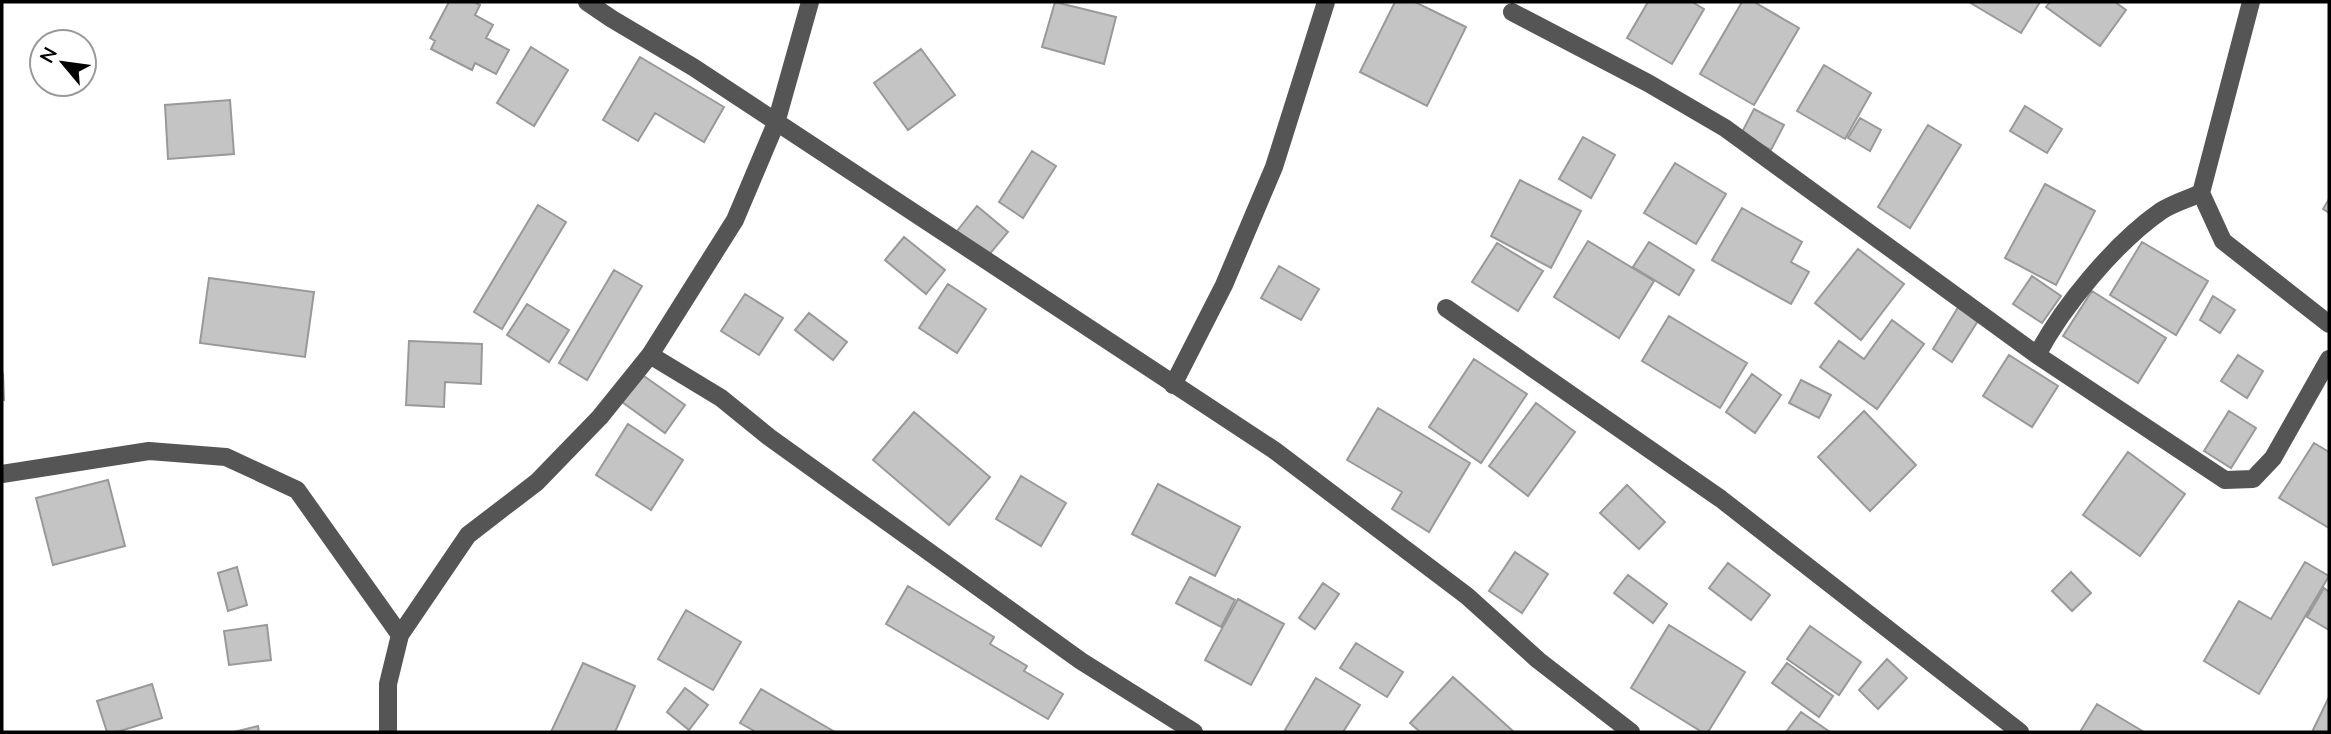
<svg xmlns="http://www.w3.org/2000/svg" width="2331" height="734" font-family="Mulish,sans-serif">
	<rect width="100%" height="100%" fill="#fff"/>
	<path fill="#c4c4c4" stroke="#999" stroke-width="2" d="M 449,2 L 474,2 L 480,5 L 475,15 L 493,25 L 486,38 L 509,50 L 496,74 L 475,63 L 472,70 L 431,49 L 435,41 L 430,38 Z
		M 1055,2 L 1116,17 L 1104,64 L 1042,47 Z
		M 1395,2 L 1415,2 L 1466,27 L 1427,106 L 1360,72 Z
		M 1648,2 L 1692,2 L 1704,9 L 1672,64 L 1627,38 Z
		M 1742,2 L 1754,2 L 1799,28 L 1754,105 L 1700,74 Z
		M 1969,2 L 2040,2 L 2021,33 Z
		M 2050,2 L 2115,2 L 2126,10 L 2100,46 L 2046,7 Z
		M 531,47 L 568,70 L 534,126 L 497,103 Z
		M 921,49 L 955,95 L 908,130 L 874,83 Z
		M 640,57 L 724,107 L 704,142 L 655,113 L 638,141 L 603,120 Z
		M 1824,65 L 1871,93 L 1845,139 L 1797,111 Z
		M 230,100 L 234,154 L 168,159 L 165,105 Z
		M 2025,106 L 2062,129 L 2047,153 L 2010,131 Z
		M 1754,109 L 1784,125 L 1771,150 L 1741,134 Z
		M 1860,118 L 1881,130 L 1870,151 L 1848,138 Z
		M 1928,125 L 1961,145 L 1910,228 L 1878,207 Z
		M 1583,137 L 1615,155 L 1591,198 L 1559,179 Z
		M 1032,151 L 1056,166 L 1023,218 L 999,202 Z
		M 1675,163 L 1726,194 L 1696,244 L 1644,213 Z
		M 1520,180 L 1581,211 L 1551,268 L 1491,236 Z
		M 2045,184 L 2095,211 L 2056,285 L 2005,258 Z
		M 2329,199 L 2329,213 L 2323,209 Z
		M 538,205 L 566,222 L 502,329 L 474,312 Z
		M 977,206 L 1008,232 L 988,256 L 957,231 Z
		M 1742,208 L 1802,242 L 1791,262 L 1809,272 L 1791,304 L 1712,260 Z
		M 904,237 L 945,270 L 926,294 L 885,260 Z
		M 1588,241 L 1654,281 L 1619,338 L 1554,297 Z
		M 1649,242 L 1694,270 L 1679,295 L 1633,267 Z
		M 2142,242 L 2208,281 L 2176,335 L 2110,295 Z
		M 1497,243 L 1543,271 L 1518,311 L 1472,282 Z
		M 1858,249 L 1904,284 L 1861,340 L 1815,303 Z
		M 1279,266 L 1319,289 L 1301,320 L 1261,298 Z
		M 614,270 L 642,286 L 587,380 L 559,363 Z
		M 2032,276 L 2061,296 L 2042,323 L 2013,304 Z
		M 209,278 L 314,292 L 305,357 L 200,343 Z
		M 948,284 L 986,309 L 957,353 L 919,328 Z
		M 2092,291 L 2166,338 L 2138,383 L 2063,336 Z
		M 745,294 L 783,318 L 759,355 L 721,331 Z
		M 2213,296 L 2235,310 L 2220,333 L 2200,320 Z
		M 527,304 L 569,330 L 549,362 L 507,335 Z
		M 1960,304 L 1981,316 L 1952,362 L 1933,349 Z
		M 809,313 L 847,342 L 833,360 L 795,330 Z
		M 1669,316 L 1747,363 L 1720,408 L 1642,361 Z
		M 1892,320 L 1924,344 L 1877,409 L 1820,367 L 1839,341 L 1864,359 Z
		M 409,341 L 482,344 L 481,384 L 445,382 L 444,407 L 406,405 Z
		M 2009,355 L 2058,386 L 2032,427 L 1983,396 Z
		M 2238,355 L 2263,371 L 2247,398 L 2221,381 Z
		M 1474,359 L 1527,394 L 1481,463 L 1429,427 Z
		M 2,374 L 3,374 L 4,400 L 2,400 Z
		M 641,374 L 685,405 L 665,433 L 622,402 Z
		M 1752,374 L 1781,395 L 1755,433 L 1726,412 Z
		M 1801,380 L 1831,395 L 1819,418 L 1789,403 Z
		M 1536,403 L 1575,432 L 1528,496 L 1489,466 Z
		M 1378,408 L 1470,463 L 1429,532 L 1392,509 L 1402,492 L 1347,460 Z
		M 1864,411 L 1916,465 L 1870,511 L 1818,457 Z
		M 2229,411 L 2256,428 L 2231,468 L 2204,451 Z
		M 914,412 L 990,477 L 949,525 L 873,460 Z
		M 628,424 L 683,460 L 651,510 L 596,475 Z
		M 2314,443 L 2329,452 L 2329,528 L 2279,498 Z
		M 2128,452 L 2185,494 L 2140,556 L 2083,515 Z
		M 1021,476 L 1066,503 L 1041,546 L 996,519 Z
		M 108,480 L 125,546 L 53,565 L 36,498 Z
		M 1158,484 L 1240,527 L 1215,576 L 1132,534 Z
		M 1627,485 L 1665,522 L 1639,549 L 1600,513 Z
		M 1515,552 L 1548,574 L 1522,613 L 1489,591 Z
		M 2305,562 L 2329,576 L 2259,694 L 2204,661 L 2239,601 L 2271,619 Z
		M 1728,563 L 1770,595 L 1751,620 L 1709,588 Z
		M 237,567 L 247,605 L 228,611 L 218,573 Z
		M 2071,572 L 2091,593 L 2072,611 L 2052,591 Z
		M 1628,575 L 1667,604 L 1653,623 L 1614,593 Z
		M 1190,577 L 1235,600 L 1221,627 L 1176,603 Z
		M 1323,583 L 1339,594 L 1315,629 L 1299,618 Z
		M 908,586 L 994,637 L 990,644 L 1027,666 L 1024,671 L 1063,694 L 1048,719 L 886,624 Z
		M 2324,588 L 2329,592 L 2329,630 L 2307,617 Z
		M 1238,599 L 1284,624 L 1251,685 L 1205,660 Z
		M 686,610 L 741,642 L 713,690 L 658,659 Z
		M 267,625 L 271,660 L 229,665 L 224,631 Z
		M 1669,625 L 1745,672 L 1708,732 L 1702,732 L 1631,688 Z
		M 1810,626 L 1861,662 L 1839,695 L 1787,659 Z
		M 1356,643 L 1403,672 L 1387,697 L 1340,668 Z
		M 1887,659 L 1907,678 L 1878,709 L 1859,690 Z
		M 583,663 L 635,686 L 615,732 L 551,732 Z
		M 1787,663 L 1833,696 L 1819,717 L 1772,683 Z
		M 1453,677 L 1514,732 L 1420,732 L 1410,723 Z
		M 1316,678 L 1360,705 L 1343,732 L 1289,732 L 1285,730 Z
		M 152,684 L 162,718 L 117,732 L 107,732 L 97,701 Z
		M 685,688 L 708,705 L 689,730 L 667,712 Z
		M 761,689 L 835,732 L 756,732 L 740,723 Z
		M 2329,697 L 2329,732 L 2312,732 Z
		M 2097,704 L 2144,732 L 2080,732 Z
		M 1801,712 L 1830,732 L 1786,732 Z
		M 258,726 L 259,732 L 234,732 Z"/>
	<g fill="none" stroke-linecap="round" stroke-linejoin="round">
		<path stroke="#555" stroke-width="18" d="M 587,2 L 612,19 L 693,67 L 1274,450 L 1467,596 L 1538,660 L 1631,732
			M 2251,2 L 2201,193 L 2223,241 L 2329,324
			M 1512,12 L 1648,83 L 1725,128 L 2037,355 L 2225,480 L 2253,479 L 2273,458 L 2329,359
			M 1446,308 L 1721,499 L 2020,732
			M 650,355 L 721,398 L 769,437 L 1081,661 L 1194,732
			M 2037,355 C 2063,306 2115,243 2161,211 C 2173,203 2188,199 2201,193
			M 1173,385 L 1224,285 L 1274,167 L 1326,2
			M 2,474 L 149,451 L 226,457 L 297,490 L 400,635
			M 388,732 L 388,684 L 400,635 L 468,535 L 537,482 L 600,417 L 650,355 L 735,220 L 776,123 L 810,2"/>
	</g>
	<rect width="2331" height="734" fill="none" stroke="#000000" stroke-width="7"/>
	<g transform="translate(63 63) rotate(299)"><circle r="33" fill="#ffffff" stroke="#999999" stroke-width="2"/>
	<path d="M0-5L12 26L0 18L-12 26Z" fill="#000000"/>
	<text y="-10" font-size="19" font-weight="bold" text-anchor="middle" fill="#000000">N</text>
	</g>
</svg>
